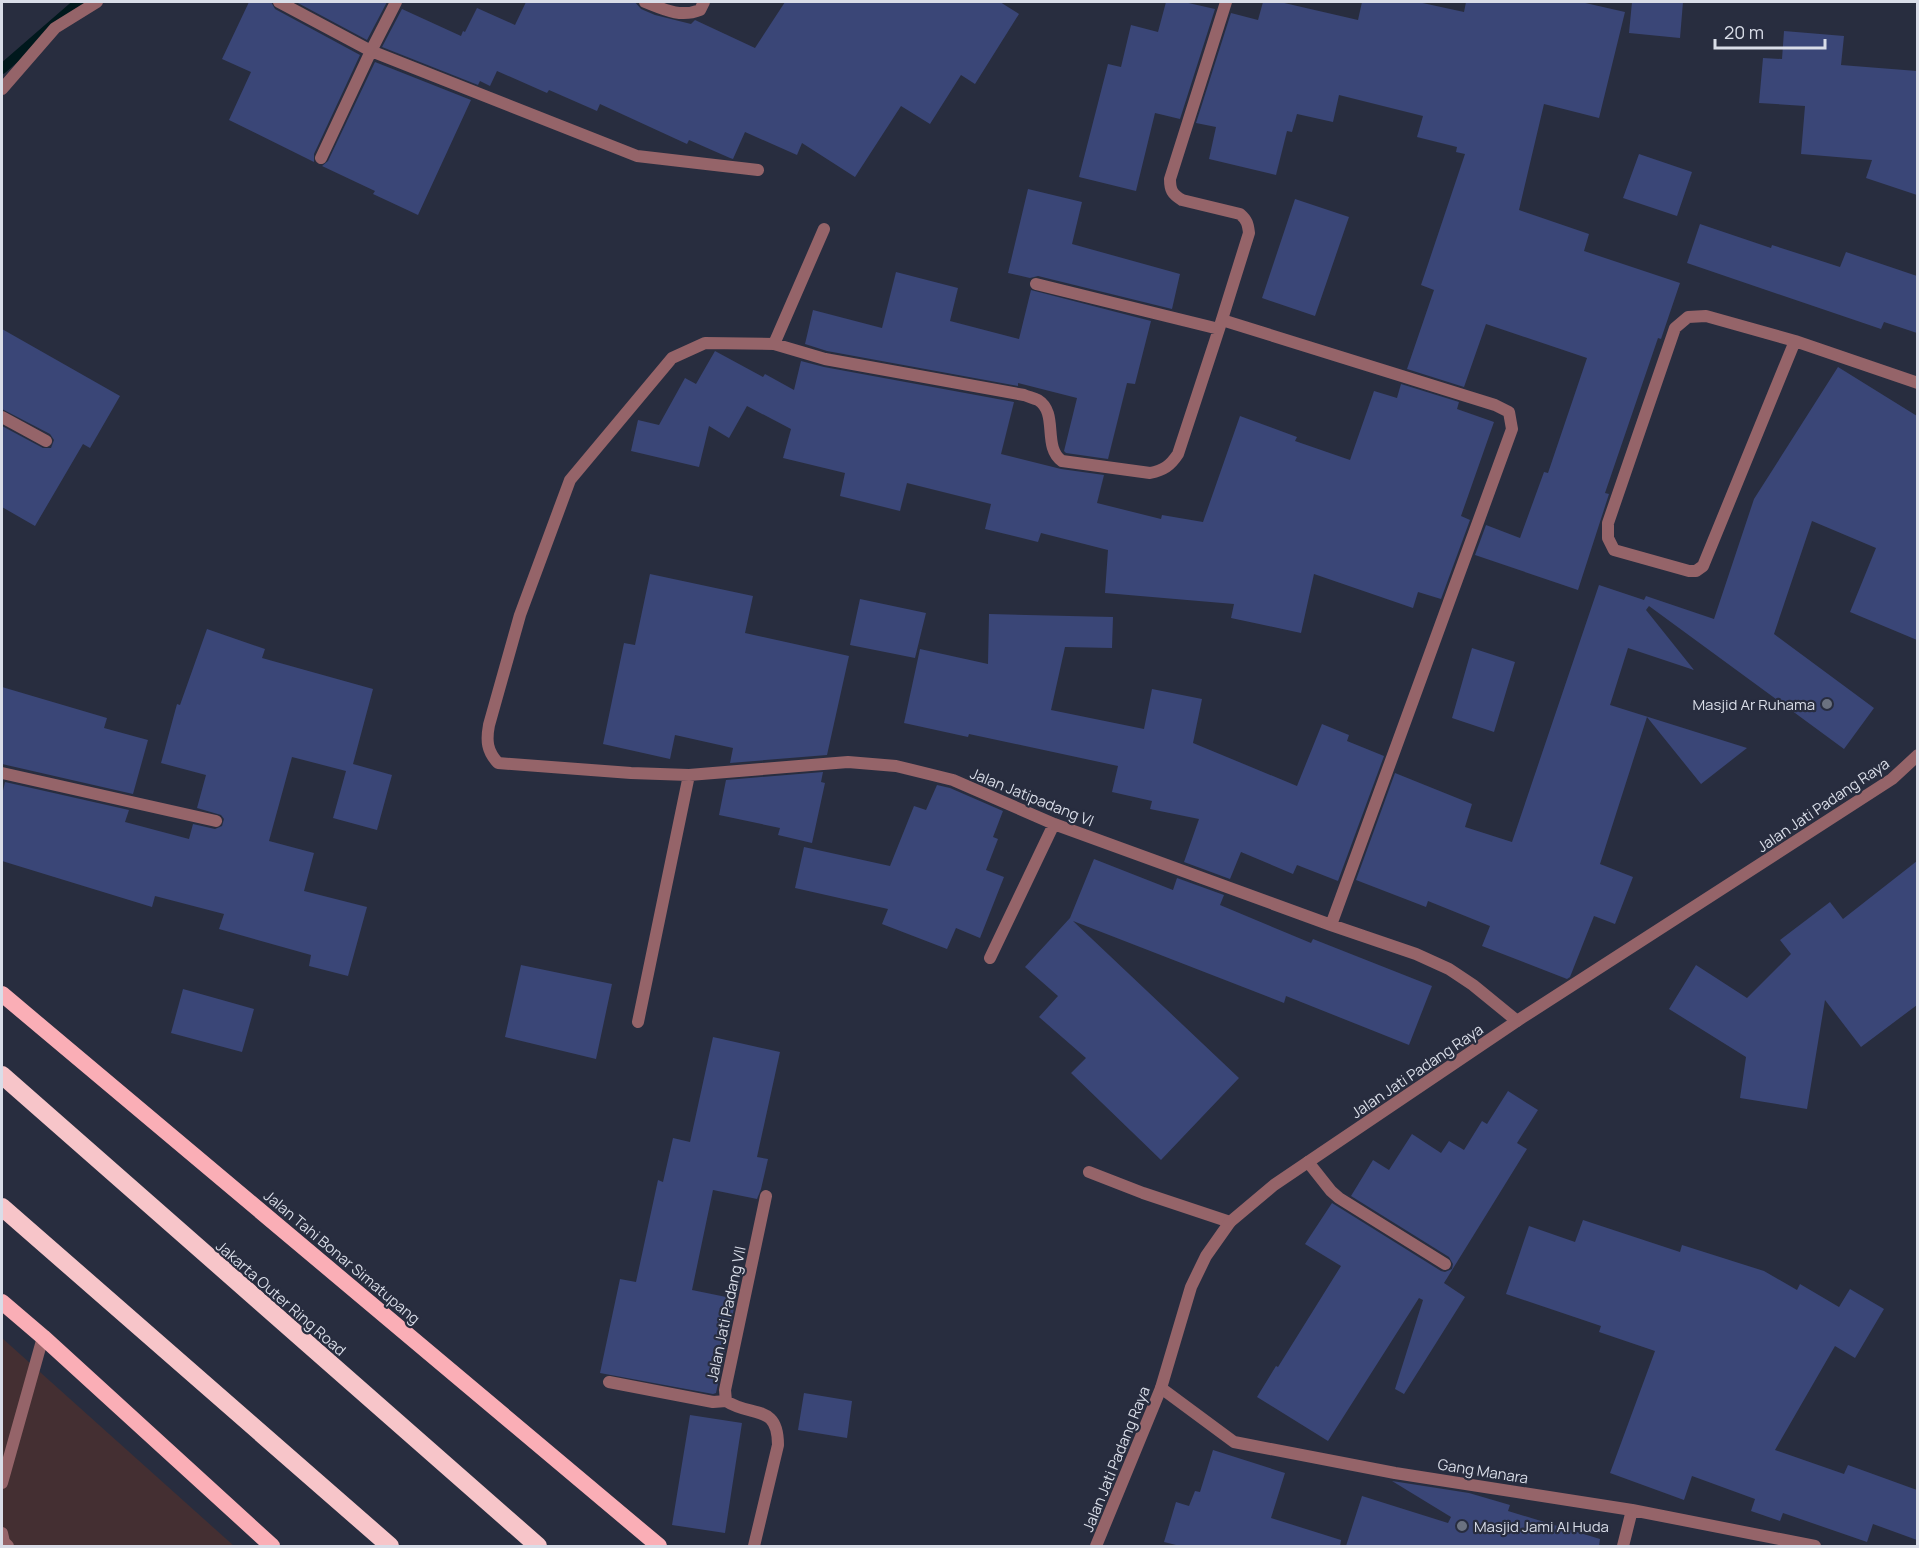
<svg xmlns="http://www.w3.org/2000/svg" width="1919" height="1548" font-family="Manrope,sans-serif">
	<rect width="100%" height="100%" fill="#282d3f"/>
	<path fill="#442f32" d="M 2,1338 L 234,1546 L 2,1546 Z"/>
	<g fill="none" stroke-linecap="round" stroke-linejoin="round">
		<path stroke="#00181c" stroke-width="10" d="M 2,69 L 79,2"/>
	</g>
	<path fill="#3a4677" d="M 249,2 L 271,2 L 275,9 L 360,55 L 314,154 L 314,162 L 229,120 L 251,72 L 222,59 Z
		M 296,2 L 387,2 L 367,40 Z
		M 526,2 L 635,2 L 641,9 L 655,15 L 691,24 L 695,20 L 755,48 L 785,2 L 1000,2 L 1019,14 L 975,84 L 961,75 L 930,124 L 901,106 L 855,177 L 802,143 L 797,155 L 745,132 L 733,159 L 730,158 L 689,140 L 687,144 L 600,104 L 597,111 L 549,90 L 547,93 L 497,71 L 490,86 L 480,81 L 478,85 L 382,47 L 402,9 L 461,36 L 463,31 L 465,32 L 477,8 L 515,25 Z
		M 1166,2 L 1184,2 L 1215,9 L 1180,119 L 1155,113 L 1136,191 L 1079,177 L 1108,64 L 1121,67 L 1131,25 L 1158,32 Z
		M 1263,2 L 1280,2 L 1358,20 L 1362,2 L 1418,2 L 1464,12 L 1466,2 L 1581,2 L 1625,12 L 1599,118 L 1544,104 L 1519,210 L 1589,234 L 1584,251 L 1680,283 L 1661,339 L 1658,338 L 1605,493 L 1609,494 L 1578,590 L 1475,555 L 1486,525 L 1520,538 L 1544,472 L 1548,473 L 1587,358 L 1486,324 L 1464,387 L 1407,369 L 1434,290 L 1421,285 L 1465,154 L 1456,152 L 1457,147 L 1417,137 L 1423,116 L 1339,95 L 1333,122 L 1297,114 L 1292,132 L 1287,131 L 1276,175 L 1209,159 L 1216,127 L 1196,123 L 1231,13 L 1258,20 Z
		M 1632,2 L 1683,2 L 1680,38 L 1629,33 Z
		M 1784,31 L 1844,36 L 1841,65 L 1917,71 L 1917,195 L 1866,178 L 1872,160 L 1801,154 L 1805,106 L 1759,103 L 1763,58 L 1782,59 Z
		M 375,62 L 471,100 L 418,215 L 373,194 L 375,191 L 322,166 L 328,161 Z
		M 1639,154 L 1692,172 L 1677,216 L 1623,198 Z
		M 1028,189 L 1082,202 L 1072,244 L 1180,274 L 1172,309 L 1038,276 L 1030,278 L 1008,273 Z
		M 1295,199 L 1349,217 L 1315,316 L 1262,298 Z
		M 1700,224 L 1771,248 L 1772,245 L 1840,267 L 1846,252 L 1917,276 L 1917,333 L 1884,322 L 1881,329 L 1687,263 Z
		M 896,272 L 958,288 L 950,321 L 1019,339 L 1031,290 L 1151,321 L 1135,384 L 1127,383 L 1108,459 L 1066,453 L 1064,451 L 1077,398 L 1018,383 L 1018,386 L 827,351 L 805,344 L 813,310 L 882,328 Z
		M 2,329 L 120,396 L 90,448 L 83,444 L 35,526 L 2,507 L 2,426 L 43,448 L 51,448 L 54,440 L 50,434 L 2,409 Z
		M 715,351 L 763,377 L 765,374 L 794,390 L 801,361 L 824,367 L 1014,402 L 1001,454 L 1061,469 L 1104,475 L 1097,503 L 1161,519 L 1162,515 L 1203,522 L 1240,416 L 1297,437 L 1295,441 L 1350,460 L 1374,391 L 1397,398 L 1401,384 L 1459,402 L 1457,409 L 1494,422 L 1461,516 L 1470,520 L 1441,599 L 1418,592 L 1413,608 L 1314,574 L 1301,633 L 1231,618 L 1234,604 L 1105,593 L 1108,550 L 1041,533 L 1038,542 L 985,529 L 991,504 L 907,483 L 900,511 L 840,496 L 845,473 L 783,458 L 791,429 L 747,406 L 729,438 L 709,426 L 699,467 L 631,451 L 638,420 L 659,425 L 685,378 L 696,384 Z
		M 1838,367 L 1917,416 L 1917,640 L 1850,612 L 1876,548 L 1812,521 L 1774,634 L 1874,708 L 1844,749 L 1649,606 L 1646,610 L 1694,670 L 1628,648 L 1610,705 L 1747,748 L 1701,784 L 1647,717 L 1600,864 L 1633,877 L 1615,924 L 1594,916 L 1570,977 L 1567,979 L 1482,946 L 1490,926 L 1428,901 L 1426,907 L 1356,880 L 1395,773 L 1472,804 L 1465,827 L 1512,842 L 1599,585 L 1644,600 L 1646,596 L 1714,619 L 1754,499 Z
		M 650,574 L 753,596 L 745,633 L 849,656 L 827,755 L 730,763 L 733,748 L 675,735 L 670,759 L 603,744 L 624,643 L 635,645 Z
		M 860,599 L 926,613 L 915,658 L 850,645 Z
		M 989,614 L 1113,617 L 1112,648 L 1065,647 L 1051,710 L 1144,729 L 1152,689 L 1202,699 L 1193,743 L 1297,786 L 1322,724 L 1349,735 L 1347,741 L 1384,756 L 1338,881 L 1297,865 L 1293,874 L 1241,852 L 1230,879 L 1184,862 L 1199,819 L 1150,809 L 1152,801 L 1112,792 L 1118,766 L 969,734 L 968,737 L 904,723 L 920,649 L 988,664 Z
		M 207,629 L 265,649 L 262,658 L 373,689 L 353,764 L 392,775 L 377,830 L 333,818 L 346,771 L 292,757 L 269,841 L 314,853 L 304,891 L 367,907 L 348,976 L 309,966 L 311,955 L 219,929 L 224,914 L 155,896 L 152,907 L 2,861 L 2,795 L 5,782 L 129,810 L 125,822 L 189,839 L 193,824 L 215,829 L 222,826 L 224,819 L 221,815 L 197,808 L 206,775 L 161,763 L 177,704 L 180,705 Z
		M 1472,648 L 1515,662 L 1494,732 L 1452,718 Z
		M 2,687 L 107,718 L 104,728 L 148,740 L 133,794 L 2,764 Z
		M 823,772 L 821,782 L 825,783 L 812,843 L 778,835 L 780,828 L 719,815 L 726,780 Z
		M 937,785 L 950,788 L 1003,811 L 993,837 L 998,839 L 986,870 L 1004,877 L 980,938 L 956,928 L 947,949 L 882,924 L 888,909 L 795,888 L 804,847 L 890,866 L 914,806 L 926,810 Z
		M 1094,859 L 1173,890 L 1177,878 L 1224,895 L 1220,905 L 1311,943 L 1313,939 L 1432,986 L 1409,1045 L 1286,996 L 1284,1003 L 1073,921 L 1239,1078 L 1161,1160 L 1071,1073 L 1086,1058 L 1039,1017 L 1058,996 L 1025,967 L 1070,918 Z
		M 1917,861 L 1917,1005 L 1861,1047 L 1825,1000 L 1807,1109 L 1740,1098 L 1746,1057 L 1669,1009 L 1696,965 L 1747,998 L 1791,954 L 1780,940 L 1830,902 L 1843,919 Z
		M 521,965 L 612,984 L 596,1059 L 505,1037 Z
		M 183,989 L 254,1009 L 242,1052 L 171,1033 Z
		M 713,1037 L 780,1052 L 757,1157 L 768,1159 L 761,1189 L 757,1199 L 713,1190 L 692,1290 L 736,1299 L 716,1393 L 713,1394 L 600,1373 L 620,1279 L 636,1282 L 658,1180 L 663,1182 L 673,1138 L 690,1142 Z
		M 1508,1091 L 1538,1110 L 1517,1143 L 1527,1149 L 1444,1283 L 1465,1297 L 1404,1394 L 1395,1389 L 1423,1300 L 1419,1298 L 1328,1441 L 1257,1397 L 1276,1366 L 1278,1367 L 1341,1266 L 1305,1244 L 1332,1203 L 1441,1271 L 1445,1272 L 1452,1269 L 1453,1264 L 1449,1257 L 1351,1196 L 1373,1160 L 1389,1170 L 1412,1134 L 1441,1153 L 1449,1141 L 1464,1150 L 1482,1121 L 1487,1124 Z
		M 1583,1220 L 1680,1252 L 1682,1245 L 1764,1271 L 1797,1290 L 1800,1284 L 1839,1307 L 1850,1289 L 1884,1309 L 1855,1358 L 1835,1346 L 1775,1450 L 1844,1474 L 1848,1465 L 1917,1490 L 1917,1540 L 1873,1524 L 1867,1542 L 1783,1513 L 1780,1521 L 1751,1511 L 1755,1499 L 1692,1476 L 1684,1500 L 1610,1473 L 1655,1351 L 1599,1332 L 1601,1326 L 1506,1294 L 1529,1226 L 1575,1242 Z
		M 804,1393 L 852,1401 L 847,1438 L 798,1430 Z
		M 690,1415 L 742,1423 L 725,1533 L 672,1525 Z
		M 1213,1450 L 1285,1473 L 1271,1518 L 1341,1540 L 1340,1546 L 1180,1546 L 1164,1542 L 1176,1502 L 1189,1506 L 1195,1491 L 1200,1492 Z
		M 1392,1481 L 1469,1493 L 1510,1505 L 1508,1511 L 1600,1539 L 1599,1546 L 1346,1546 L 1362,1496 L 1448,1523 L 1451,1517 Z"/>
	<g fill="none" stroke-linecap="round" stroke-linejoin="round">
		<path stroke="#956469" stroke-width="12" d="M 1089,1172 L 1143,1193 L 1230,1222
			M 2,1483 L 43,1337
			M 2,1533 L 4,1542 L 8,1546"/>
		<path stroke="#956469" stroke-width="12" d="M 279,2 L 371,51 L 637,156 L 758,170
			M 645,2 C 663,9 680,18 700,10 L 704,2
			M 2,89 L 55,28 L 97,2
			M 321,158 L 371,51 L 396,2
			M 1036,284 L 1219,329 L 1249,233 C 1248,224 1247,220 1240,214 L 1182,200 C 1172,194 1170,190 1170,179 L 1226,2
			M 1222,320 L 1495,405 L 1509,412 L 1512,429 L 1331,925
			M 1219,329 L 1178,454 C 1170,466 1164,470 1150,473 L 1062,461 C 1042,447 1059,413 1038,400 C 1034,398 1029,397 1024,395 L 825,359 L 774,344 L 705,343 L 672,358 L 570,480 L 520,615 L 489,725 C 486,741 487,751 498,763 L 631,773 L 689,775 L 848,762 L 896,766 L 953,780 L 1054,824 L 1331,925 L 1416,954 L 1449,969 L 1473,985 L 1517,1021
			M 1795,341 L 1703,566 L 1696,571 L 1689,571 L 1614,550 L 1608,538 L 1608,523 L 1675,328 L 1688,317 L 1706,316 L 1795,341 L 1918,383
			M 774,344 L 824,229
			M 2,417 L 46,441
			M 2,773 L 216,821
			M 990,958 L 1054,824
			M 638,1022 L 689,775
			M 1308,1162 L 1331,1191 L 1339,1198 L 1445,1264
			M 609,1382 L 713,1402 L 726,1401
			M 1161,1388 L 1234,1442 L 1395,1473 L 1632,1510 L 1815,1546
			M 754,1546 L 778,1445 C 778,1403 752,1418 726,1401 L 725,1390 L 766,1196
			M 1623,1546 L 1632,1510"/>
		<path stroke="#956469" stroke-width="12" d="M 1096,1546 L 1161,1388 L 1191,1287 L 1206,1256 L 1230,1222 L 1274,1185 L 1308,1162 L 1517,1021 L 1892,779 L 1918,755"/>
		<path stroke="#faaeb6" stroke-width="16" d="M 2,994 L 659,1546
			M 2,1302 L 43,1337 L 272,1546"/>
		<path stroke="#f7c5c9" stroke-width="18" d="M 2,1075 L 538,1546
			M 2,1207 L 390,1546"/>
	</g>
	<g fill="#6b7280" stroke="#282d3f" stroke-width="2">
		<circle cx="1827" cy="704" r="6"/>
		<circle cx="1462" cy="1526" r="6"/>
	</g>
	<g text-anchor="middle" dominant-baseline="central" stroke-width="4.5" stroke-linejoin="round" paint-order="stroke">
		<g font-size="15" fill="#d9dde8" stroke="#282d3f" text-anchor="end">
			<text x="1815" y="704">Masjid Ar Ruhama</text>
			<text x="1474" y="1526" text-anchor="start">Masjid Jami Al Huda</text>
		</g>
		<g font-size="15" fill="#d9dde8" stroke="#282d3f">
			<text transform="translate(1032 797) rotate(22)">Jalan Jatipadang VI</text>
			<text transform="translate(1823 805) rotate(-34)">Jalan Jati Padang Raya</text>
			<text transform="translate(1417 1071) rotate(-34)">Jalan Jati Padang Raya</text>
			<text transform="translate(342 1257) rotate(40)">Jalan Tahi Bonar Simatupang</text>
			<text transform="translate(281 1298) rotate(41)">Jakarta Outer Ring Road</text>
			<text transform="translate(726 1314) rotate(-78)">Jalan Jati Padang VII</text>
			<text transform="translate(1116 1459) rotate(-68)">Jalan Jati Padang Raya</text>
			<text transform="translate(1483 1471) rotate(9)">Gang Manara</text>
		</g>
	</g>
	<rect width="1919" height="1548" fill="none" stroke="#d9dde8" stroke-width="6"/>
	<path d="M1715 39v9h110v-9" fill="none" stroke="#d9dde8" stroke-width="3"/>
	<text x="1724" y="39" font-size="18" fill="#d9dde8" stroke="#282d3f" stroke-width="4.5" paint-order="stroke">20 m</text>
</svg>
